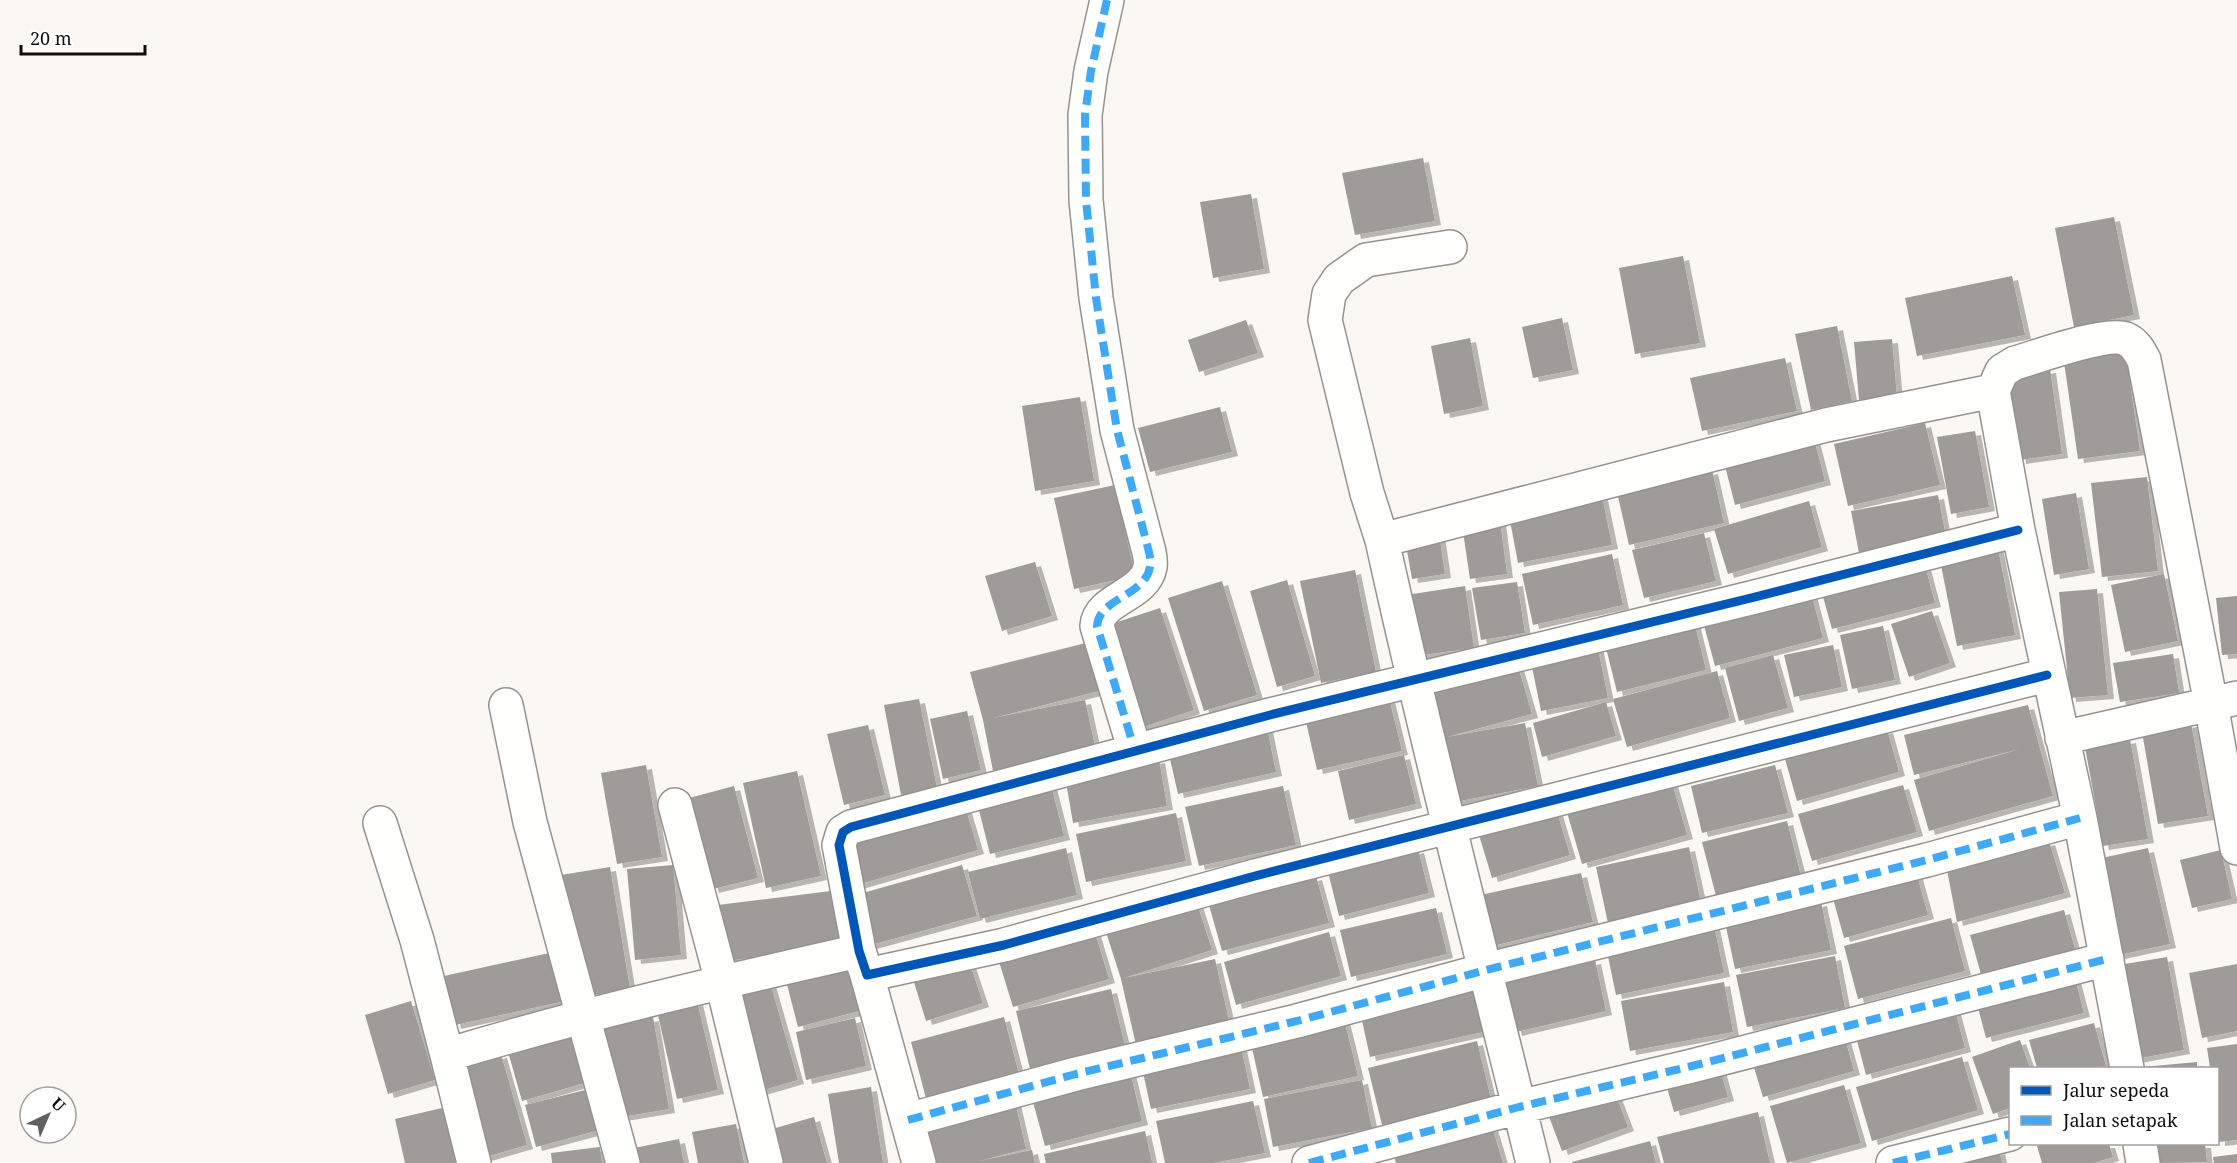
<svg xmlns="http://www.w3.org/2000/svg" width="2237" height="1163" font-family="'Noto Serif',serif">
	<defs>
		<filter id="shadow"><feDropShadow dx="6" dy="4" stdDeviation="0" flood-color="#0004"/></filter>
	</defs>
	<rect width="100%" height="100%" fill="#fbf7f2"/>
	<path fill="#9f9b98" filter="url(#shadow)" d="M 1423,158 L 1435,221 L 1355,235 L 1342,173 Z
		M 1251,194 L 1264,269 L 1213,278 L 1200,202 Z
		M 2114,217 L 2134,315 L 2074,327 L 2055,228 Z
		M 1683,256 L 1700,343 L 1635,354 L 1619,268 Z
		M 2012,276 L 2025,335 L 1917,356 L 1905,298 Z
		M 1562,318 L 1573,370 L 1533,378 L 1522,327 Z
		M 1246,320 L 1258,353 L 1199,372 L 1188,340 Z
		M 1837,326 L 1852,401 L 1811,410 L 1795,334 Z
		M 1470,338 L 1483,406 L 1444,414 L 1431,346 Z
		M 1892,339 L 1897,397 L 1859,400 L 1854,342 Z
		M 2125,348 L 2140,451 L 2078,459 L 2063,355 Z
		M 1785,358 L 1797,411 L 1702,431 L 1690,378 Z
		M 2050,369 L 2062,454 L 2020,460 L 2008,375 Z
		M 1080,397 L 1094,481 L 1035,491 L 1022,406 Z
		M 1220,407 L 1232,452 L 1150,472 L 1138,428 Z
		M 1925,423 L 1940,485 L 1848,506 L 1834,444 Z
		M 1975,431 L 1989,507 L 1951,514 L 1937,437 Z
		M 1814,439 L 1825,481 L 1735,505 L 1724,462 Z
		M 1712,470 L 1724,523 L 1629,545 L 1617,492 Z
		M 2147,477 L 2158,571 L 2102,577 L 2091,483 Z
		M 1115,485 L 1135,576 L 1074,589 L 1054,498 Z
		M 2076,493 L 2089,569 L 2054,575 L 2042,499 Z
		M 1938,495 L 1946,537 L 1859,553 L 1851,511 Z
		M 1602,496 L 1612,545 L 1518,563 L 1509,515 Z
		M 1809,501 L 1822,547 L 1728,574 L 1714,529 Z
		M 1500,521 L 1507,574 L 1470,579 L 1462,525 Z
		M 1439,533 L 1445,574 L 1412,579 L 1405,539 Z
		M 1704,533 L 1716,581 L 1644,598 L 1632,550 Z
		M 1997,544 L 2015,635 L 1957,646 L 1939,555 Z
		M 1612,554 L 1623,605 L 1533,625 L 1522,574 Z
		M 1922,555 L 1935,603 L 1832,629 L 1819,582 Z
		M 1035,562 L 1052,616 L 1002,631 L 985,576 Z
		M 1355,570 L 1376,672 L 1321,683 L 1300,581 Z
		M 2164,574 L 2178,641 L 2125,652 L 2111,585 Z
		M 1287,580 L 1315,676 L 1277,687 L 1250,591 Z
		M 1222,581 L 1257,695 L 1204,711 L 1168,598 Z
		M 1517,582 L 1525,633 L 1481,640 L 1472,588 Z
		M 1465,586 L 1474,648 L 1415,656 L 1406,595 Z
		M 1810,589 L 1823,638 L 1715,666 L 1702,618 Z
		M 2097,589 L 2108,695 L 2070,698 L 2059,592 Z
		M 2237,596 L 2237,654 L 2222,655 L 2216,598 Z
		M 1160,608 L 1194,710 L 1137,729 L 1102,627 Z
		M 1932,611 L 1950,663 L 1909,677 L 1891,624 Z
		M 1694,621 L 1706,670 L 1617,692 L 1605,644 Z
		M 1883,626 L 1895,680 L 1852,689 L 1840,635 Z
		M 1086,643 L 1099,691 L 993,718 L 1085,700 L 1096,751 L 993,771 L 983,720 L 970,672 Z
		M 1597,644 L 1608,698 L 1541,711 L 1530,657 Z
		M 1833,645 L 1842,687 L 1794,697 L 1784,655 Z
		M 2173,654 L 2179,693 L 2120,702 L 2113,663 Z
		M 1773,655 L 1788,708 L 1739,721 L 1725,668 Z
		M 1517,663 L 1532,714 L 1447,737 L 1525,723 L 1538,786 L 1455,802 L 1428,688 Z
		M 1717,671 L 1730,718 L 1627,747 L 1613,699 Z
		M 1388,694 L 1402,751 L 1317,770 L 1304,713 Z
		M 919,699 L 937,788 L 901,795 L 884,705 Z
		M 1606,702 L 1616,736 L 1542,757 L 1533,723 Z
		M 2028,705 L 2053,796 L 1929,831 L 1914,780 L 2020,749 L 1914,775 L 1904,735 Z
		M 967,711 L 981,770 L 943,779 L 930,719 Z
		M 2191,723 L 2208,816 L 2158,824 L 2142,732 Z
		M 868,725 L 885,795 L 844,805 L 827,734 Z
		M 1267,728 L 1276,772 L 1178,794 L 1168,750 Z
		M 1887,729 L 1899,772 L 1797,801 L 1785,759 Z
		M 2130,739 L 2148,839 L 2103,846 L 2085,747 Z
		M 1404,755 L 1416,804 L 1349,820 L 1338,771 Z
		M 1159,759 L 1167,806 L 1073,823 L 1065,776 Z
		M 646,765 L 662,857 L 617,864 L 601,773 Z
		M 1775,765 L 1788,813 L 1702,833 L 1691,786 Z
		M 797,771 L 821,876 L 766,888 L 743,783 Z
		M 1671,779 L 1687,835 L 1582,864 L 1566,809 Z
		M 1051,785 L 1064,836 L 990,854 L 977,802 Z
		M 1903,785 L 1917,832 L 1812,861 L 1798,814 Z
		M 734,786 L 758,878 L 713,889 L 689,798 Z
		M 1283,786 L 1296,845 L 1199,866 L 1185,807 Z
		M 965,806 L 978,850 L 857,885 L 844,840 Z
		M 1557,812 L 1570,855 L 1492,878 L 1479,835 Z
		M 1176,813 L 1186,861 L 1086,882 L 1076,834 Z
		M 1787,821 L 1801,876 L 1716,896 L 1702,842 Z
		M 2049,841 L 2065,893 L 1957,922 L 1947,870 Z
		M 1689,847 L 1701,902 L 1608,923 L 1596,867 Z
		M 1066,848 L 1077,895 L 980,919 L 968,872 Z
		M 2148,848 L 2170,944 L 2119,955 L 2097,859 Z
		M 1418,849 L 1429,893 L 1339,916 L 1328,872 Z
		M 2221,850 L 2232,899 L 2192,908 L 2180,860 Z
		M 673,865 L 681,955 L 635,960 L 627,869 Z
		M 962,865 L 977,916 L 867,946 L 852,896 Z
		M 610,867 L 630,989 L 580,997 L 561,875 Z
		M 1916,872 L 1928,915 L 1844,938 L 1832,895 Z
		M 1581,873 L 1593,922 L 1488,947 L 1476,896 Z
		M 1316,876 L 1329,923 L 1222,951 L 1209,905 Z
		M 839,890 L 846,946 L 726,961 L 718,905 Z
		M 1821,902 L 1831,950 L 1735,969 L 1725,922 Z
		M 1197,903 L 1212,950 L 1124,978 L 1215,959 L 1230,1025 L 1136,1045 L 1121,979 L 1106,932 Z
		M 1436,908 L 1447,954 L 1351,977 L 1340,930 Z
		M 2064,910 L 2078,960 L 1984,985 L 1970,935 Z
		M 1951,918 L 1965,971 L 1858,999 L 1844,946 Z
		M 1713,921 L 1724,973 L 1616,995 L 1605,942 Z
		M 1093,926 L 1109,979 L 1013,1007 L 997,955 Z
		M 1329,932 L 1341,976 L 1236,1005 L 1224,962 Z
		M 554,952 L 565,1001 L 455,1025 L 444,976 Z
		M 1835,956 L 1845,1008 L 1747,1027 L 1736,975 Z
		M 850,957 L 863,1010 L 798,1027 L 784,973 Z
		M 2167,957 L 2184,1050 L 2135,1059 L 2119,965 Z
		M 1595,960 L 1606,1011 L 1516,1032 L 1504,980 Z
		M 969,961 L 983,1003 L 926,1021 L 913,979 Z
		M 2237,964 L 2237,1031 L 2202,1038 L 2189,973 Z
		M 2073,971 L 2084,1013 L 1986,1038 L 1975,996 Z
		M 769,979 L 798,1080 L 760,1091 L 731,990 Z
		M 1724,982 L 1733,1032 L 1630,1051 L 1621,1001 Z
		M 1471,983 L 1483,1032 L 1370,1057 L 1359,1007 Z
		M 1111,989 L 1127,1054 L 1032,1077 L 1016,1011 Z
		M 411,1001 L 435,1080 L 388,1094 L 365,1015 Z
		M 697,1001 L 718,1090 L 677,1099 L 657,1011 Z
		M 1953,1003 L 1965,1048 L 1866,1075 L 1854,1029 Z
		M 653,1017 L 669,1109 L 621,1117 L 604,1026 Z
		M 1004,1017 L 1020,1078 L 927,1102 L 911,1042 Z
		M 855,1018 L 866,1066 L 806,1080 L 796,1032 Z
		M 1344,1019 L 1358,1076 L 1263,1097 L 1250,1039 Z
		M 2094,1023 L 2106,1066 L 2095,1068 L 2037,1068 L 2029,1040 Z
		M 572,1029 L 588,1082 L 522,1101 L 507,1048 Z
		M 1844,1035 L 1854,1071 L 1763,1097 L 1752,1061 Z
		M 2020,1040 L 2030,1068 L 2010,1068 L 2010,1108 L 1993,1114 L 1972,1057 Z
		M 1477,1041 L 1491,1099 L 1382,1125 L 1368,1068 Z
		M 1240,1042 L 1250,1089 L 1151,1109 L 1141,1063 Z
		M 2237,1044 L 2237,1140 L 2219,1142 L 2218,1068 L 2210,1068 L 2207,1048 Z
		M 501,1054 L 527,1145 L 482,1158 L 456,1067 Z
		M 1962,1057 L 1978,1110 L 1872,1141 L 1856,1087 Z
		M 2197,1062 L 2197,1068 L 2143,1068 L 2143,1067 Z
		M 1128,1063 L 1142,1121 L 1045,1146 L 1029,1087 Z
		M 1720,1069 L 1728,1097 L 1674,1112 L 1666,1084 Z
		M 1362,1080 L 1372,1128 L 1273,1147 L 1264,1099 Z
		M 1844,1085 L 1861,1143 L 1787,1163 L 1770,1106 Z
		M 871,1087 L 883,1163 L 839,1163 L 828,1094 Z
		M 585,1090 L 596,1131 L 536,1147 L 525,1105 Z
		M 1614,1090 L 1628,1127 L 1562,1151 L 1548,1114 Z
		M 1014,1097 L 1026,1149 L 979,1161 L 1032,1150 L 1035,1163 L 925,1163 L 914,1121 Z
		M 1253,1101 L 1265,1153 L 1213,1163 L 1165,1163 L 1156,1121 Z
		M 442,1108 L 456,1163 L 405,1163 L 395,1119 Z
		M 1758,1112 L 1770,1163 L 1664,1163 L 1657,1137 Z
		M 814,1117 L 827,1163 L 774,1163 L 765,1131 Z
		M 1491,1123 L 1503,1163 L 1396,1163 L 1393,1153 Z
		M 736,1124 L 744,1163 L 698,1163 L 692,1132 Z
		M 1145,1131 L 1152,1163 L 1046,1163 L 1044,1154 Z
		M 679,1139 L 684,1163 L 637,1163 L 634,1148 Z
		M 1650,1141 L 1656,1163 L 1572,1163 L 1572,1162 Z
		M 2043,1144 L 2109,1144 L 2113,1157 L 2094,1163 L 2042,1163 L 2037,1146 Z
		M 2154,1144 L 2205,1144 L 2207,1162 L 2156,1163 Z
		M 600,1147 L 602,1163 L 552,1163 L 551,1153 Z
		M 1999,1150 L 2002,1163 L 1946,1163 Z
		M 2237,1154 L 2237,1163 L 2214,1163 L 2213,1157 Z"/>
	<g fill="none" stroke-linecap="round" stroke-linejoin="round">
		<defs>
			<path id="minor" d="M 1107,0 L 1091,71 L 1085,115 L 1086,200 L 1096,298 L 1117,430 L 1149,552 C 1150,557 1151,562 1150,567 C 1145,596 1099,598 1097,626 L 1135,751
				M 1993,391 L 2018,530 L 2080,818 L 2127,1068
				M 2018,530 L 1751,598 L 1270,715 L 851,827 L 843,832 L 839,845 L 859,951 L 867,975 L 1004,945 L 1255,876 L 2047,675
				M 1382,540 L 1367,493 L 1325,320 L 1329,294 L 1339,279 L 1366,260 L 1450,247
				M 2237,698 L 2211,704 L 2237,848
				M 506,705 L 530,822 L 623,1163
				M 675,805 L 722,982 L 766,1163
				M 380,823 L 417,940 L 447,1055
				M 867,975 L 919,1163
				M 908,1120 L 1076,1074 L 1297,1021 L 1486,970 L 1927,860 L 2080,818
				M 2140,1144 L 2143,1163
				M 474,1163 L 447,1055 C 583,1014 721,982 859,951
				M 1309,1163 L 1519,1107 L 1692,1066 L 2107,959
				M 1533,1163 C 1482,955 1428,749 1382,540 L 1826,425 L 1993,391 L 2002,371 L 2015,363 C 2037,357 2107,331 2126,339 C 2135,343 2140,352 2144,360 L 2211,704 L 2062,738
				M 1893,1163 L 2010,1134"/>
		</defs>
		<use href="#minor" stroke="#959391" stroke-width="36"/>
		<use href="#minor" stroke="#fefefd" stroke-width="33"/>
		<path stroke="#3fa9f5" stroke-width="8" stroke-dasharray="15 8" stroke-linecap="butt" d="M 1107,0 L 1091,71 L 1085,115 L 1086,200 L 1096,298 L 1117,430 L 1149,552 C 1150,557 1151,562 1150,567 C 1145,596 1099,598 1097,626 L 1135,751
			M 908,1120 L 1076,1074 L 1297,1021 L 1486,970 L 1927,860 L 2080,818
			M 1309,1163 L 1519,1107 L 1692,1066 L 2107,959
			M 1893,1163 L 2010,1134"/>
		<defs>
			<path id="cycleway" d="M 2018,530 L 1751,598 L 1270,715 L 851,827 L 843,832 L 839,845 L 859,951 L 867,975 L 1004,945 L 1255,876 L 2047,675"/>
		</defs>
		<use href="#cycleway" stroke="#fff" stroke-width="13"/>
		<use href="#cycleway" stroke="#0057b8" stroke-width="9"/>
	</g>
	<rect x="2009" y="1067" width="210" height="78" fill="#ffffff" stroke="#9f9f9f" stroke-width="1.5"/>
	<rect x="2021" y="1086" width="30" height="9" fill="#0057b8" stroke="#9f9f9f" stroke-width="1.5"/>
	<text x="2063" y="1097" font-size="18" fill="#0e0e0e">Jalur sepeda</text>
	<rect x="2021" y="1116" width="30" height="9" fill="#3fa9f5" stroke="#9f9f9f" stroke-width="1.5"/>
	<text x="2063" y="1127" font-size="18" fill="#0e0e0e">Jalan setapak</text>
	<g transform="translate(48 1115) rotate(44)"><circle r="28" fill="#ffffff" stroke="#9f9f9f" stroke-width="1.5"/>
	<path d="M0-4.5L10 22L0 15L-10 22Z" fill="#61605e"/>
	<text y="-9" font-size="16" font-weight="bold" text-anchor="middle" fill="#0e0e0e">U</text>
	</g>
	<path d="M21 45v9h124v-9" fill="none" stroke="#0e0e0e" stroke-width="3"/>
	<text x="30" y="45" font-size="18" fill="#0e0e0e" stroke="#ffffff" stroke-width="4.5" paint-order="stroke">20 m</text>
</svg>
